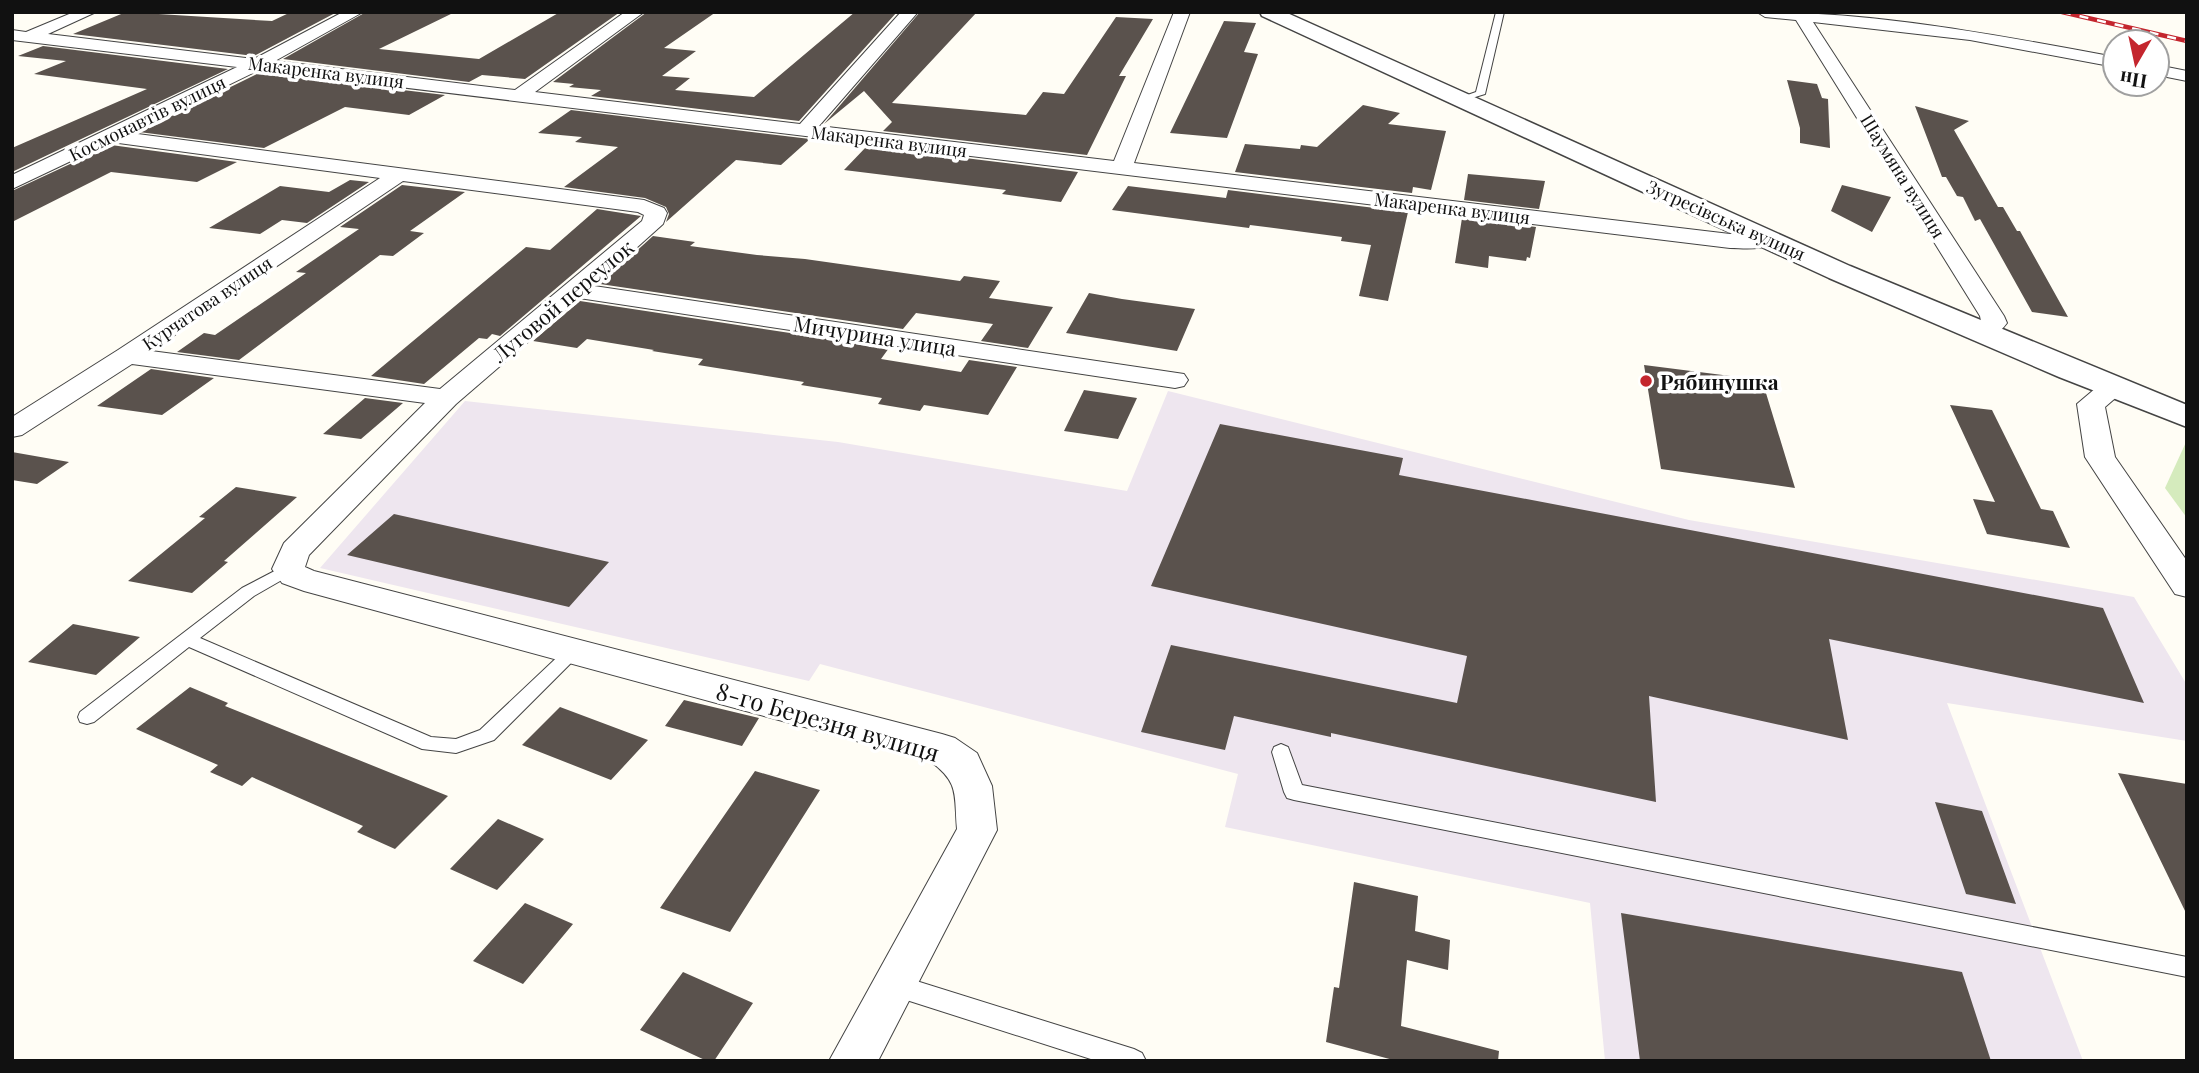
<svg xmlns="http://www.w3.org/2000/svg" width="2199" height="1073" font-family="'Playfair Display',serif">
	<rect width="100%" height="100%" fill="#fffdf5"/>
	<path fill="#eee6ef" d="M 1168,391 L 1689,520 L 2134,597 L 2187,685 L 2187,741 L 1947,703 L 2083,1061 L 1605,1061 L 1590,903 L 1225,827 L 1238,774 L 820,664 L 809,681 L 320,568 L 465,401 L 838,442 L 1127,491 Z"/>
	<path fill="#d5ebbd" d="M 2187,440 L 2187,518 L 2165,488 Z"/>
	<path fill="#5a524d" d="M 126,12 L 272,21 L 291,12 L 337,12 L 254,56 L 73,34 Z
		M 366,12 L 455,12 L 379,49 L 479,59 L 560,12 L 620,12 L 525,79 L 482,75 L 469,82 L 283,59 Z
		M 647,12 L 716,12 L 664,48 L 696,51 L 662,76 L 690,78 L 675,90 L 754,97 L 855,12 L 897,12 L 799,121 L 591,96 L 601,90 L 569,87 L 574,84 L 553,82 Z
		M 920,12 L 977,12 L 892,103 L 1026,115 L 1043,92 L 1064,94 L 1116,17 L 1153,19 L 1119,76 L 1126,76 L 1087,155 L 883,131 L 892,122 L 864,91 L 824,124 Z
		M 1224,21 L 1256,23 L 1244,52 L 1258,54 L 1227,138 L 1170,133 Z
		M 43,46 L 228,69 L 12,172 L 12,148 L 147,89 L 34,74 L 66,61 L 18,56 Z
		M 259,73 L 445,95 L 409,115 L 345,107 L 264,148 L 139,132 Z
		M 1787,80 L 1817,84 L 1822,98 L 1828,99 L 1830,148 L 1800,143 L 1800,128 Z
		M 1363,105 L 1400,113 L 1388,124 L 1446,131 L 1431,190 L 1413,187 L 1412,193 L 1235,172 L 1245,144 L 1300,149 L 1301,145 L 1317,147 Z
		M 1915,106 L 1969,121 L 1954,130 L 1998,207 L 2003,207 L 2017,231 L 2020,231 L 2068,317 L 2032,312 L 1980,219 L 1975,221 L 1963,197 L 1957,196 L 1946,177 L 1942,177 Z
		M 571,110 L 810,139 L 781,165 L 736,160 L 666,222 L 669,214 L 666,207 L 645,198 L 564,187 L 618,147 L 575,142 L 582,137 L 538,133 Z
		M 111,145 L 237,162 L 197,182 L 111,172 L 12,222 L 12,191 Z
		M 867,146 L 1078,172 L 1061,202 L 1002,194 L 1006,190 L 844,170 Z
		M 1468,174 L 1545,181 L 1539,209 L 1464,200 Z
		M 350,180 L 369,182 L 307,223 L 282,220 L 260,234 L 209,228 L 280,186 L 329,192 Z
		M 402,185 L 465,192 L 410,231 L 424,233 L 393,256 L 380,255 L 239,360 L 177,352 L 204,333 L 215,335 L 306,273 L 296,272 L 359,229 L 340,227 Z
		M 1842,185 L 1891,197 L 1872,232 L 1831,211 Z
		M 1128,186 L 1226,198 L 1228,190 L 1408,212 L 1388,301 L 1359,296 L 1371,245 L 1341,241 L 1342,237 L 1250,225 L 1249,228 L 1112,210 Z
		M 597,209 L 641,216 L 500,336 L 492,334 L 487,339 L 479,338 L 424,384 L 371,376 L 526,247 L 550,250 Z
		M 1462,218 L 1536,227 L 1530,258 L 1527,257 L 1526,261 L 1489,256 L 1488,268 L 1455,263 Z
		M 653,236 L 695,242 L 690,246 L 757,255 L 805,259 L 960,281 L 964,276 L 1000,281 L 989,298 L 1053,307 L 1028,348 L 981,341 L 993,324 L 916,313 L 903,329 L 600,284 Z
		M 1089,293 L 1122,299 L 1195,309 L 1177,351 L 1066,333 Z
		M 580,301 L 889,348 L 881,359 L 961,372 L 969,360 L 1017,367 L 988,415 L 924,405 L 920,411 L 878,404 L 882,398 L 801,385 L 804,382 L 698,365 L 703,359 L 652,351 L 654,350 L 587,339 L 577,348 L 533,341 Z
		M 1644,365 L 1762,380 L 1795,488 L 1661,469 Z
		M 151,369 L 214,378 L 162,415 L 97,406 Z
		M 1084,390 L 1137,398 L 1118,439 L 1064,431 Z
		M 365,398 L 403,403 L 361,439 L 323,434 Z
		M 1950,405 L 1992,410 L 2041,509 L 2053,511 L 2070,548 L 1987,534 L 1973,499 L 1995,502 Z
		M 1220,424 L 1403,458 L 1399,475 L 2103,608 L 2144,703 L 1829,639 L 1848,740 L 1649,696 L 1656,802 L 1331,733 L 1331,737 L 1234,716 L 1225,750 L 1141,732 L 1171,645 L 1457,703 L 1467,656 L 1151,586 Z
		M 12,452 L 69,462 L 37,484 L 12,480 Z
		M 236,487 L 297,497 L 224,561 L 228,562 L 192,593 L 128,581 L 205,518 L 199,517 Z
		M 394,514 L 609,562 L 569,607 L 347,555 Z
		M 73,624 L 140,637 L 96,675 L 28,662 Z
		M 190,687 L 228,703 L 225,706 L 448,796 L 395,849 L 357,832 L 363,826 L 252,777 L 242,786 L 210,772 L 218,765 L 136,729 Z
		M 684,700 L 759,718 L 742,746 L 665,726 Z
		M 560,707 L 648,740 L 611,780 L 522,745 Z
		M 755,771 L 820,790 L 730,932 L 660,908 Z
		M 2118,773 L 2187,784 L 2187,915 Z
		M 1935,802 L 1982,811 L 2016,904 L 1966,894 Z
		M 498,819 L 544,839 L 497,890 L 450,869 Z
		M 1354,882 L 1418,896 L 1415,931 L 1450,940 L 1448,970 L 1407,960 L 1401,1026 L 1499,1051 L 1498,1061 L 1397,1061 L 1326,1042 L 1334,987 L 1339,988 Z
		M 525,903 L 573,924 L 523,984 L 473,961 Z
		M 1621,913 L 1962,972 L 1991,1061 L 1640,1061 Z
		M 683,972 L 753,1003 L 714,1061 L 707,1061 L 640,1030 Z"/>
	<g fill="none" stroke-linecap="round" stroke-linejoin="round">
		<defs>
			<path id="service" d="M 1496,12 L 1504,12 L 1485,94 L 1459,102 L 1459,98 L 1476,92 Z
				M 288,564 L 296,569 L 294,573 L 254,596 L 200,638 L 431,737 L 456,739 L 480,730 L 568,647 L 580,647 L 583,651 L 494,740 L 456,753 L 422,749 L 189,647 L 94,722 L 87,724 L 80,722 L 78,717 L 80,712 L 242,588 Z
				M 1281,744 L 1288,747 L 1302,785 L 2187,957 L 2187,977 L 1294,800 L 1287,798 L 1284,792 L 1272,752 L 1274,747 Z
				M 894,974 L 1134,1049 L 1142,1053 L 1146,1061 L 1097,1061 L 894,996 L 886,992 L 883,985 L 886,978 Z"/>
			<path id="minor" d="M 74,12 L 96,12 L 48,34 L 254,59 L 343,12 L 363,12 L 275,61 L 515,90 L 625,12 L 644,12 L 535,92 L 800,124 L 901,12 L 918,12 L 819,126 L 1114,161 L 1174,12 L 1190,12 L 1134,163 L 1730,234 C 1744,235 1760,230 1773,233 L 1776,238 C 1766,252 1745,248 1730,248 L 259,70 L 130,133 L 644,200 L 664,208 L 667,213 L 663,224 L 594,286 L 1184,374 L 1188,380 L 1184,386 L 1175,388 L 579,298 L 456,404 L 309,555 L 305,567 L 314,571 L 942,734 L 955,738 L 977,753 L 992,786 L 997,830 L 878,1061 L 829,1061 L 957,829 C 954,795 960,783 930,761 L 304,591 L 282,583 L 272,569 L 284,543 L 425,403 L 132,364 L 22,435 L 12,437 L 12,417 L 118,350 L 380,178 L 111,142 L 12,189 L 12,175 L 237,67 L 12,40 L 12,30 L 26,32 ZM 403,181 L 638,212 L 644,215 L 642,221 L 440,389 L 151,351 Z
				M 1757,12 C 1878,12 1997,35 2115,57 L 2115,67 L 1970,40 L 1813,22 L 2004,316 L 2007,323 C 1998,335 1988,342 1973,338 L 1969,333 L 1981,321 L 1980,316 L 1796,20 L 1765,17 Z
				M 2157,65 L 2187,71 L 2187,81 L 2157,75 Z
				M 2113,380 L 2123,382 L 2127,388 L 2105,407 L 2115,457 L 2187,561 L 2187,597 L 2175,594 L 2085,457 L 2077,404 L 2103,382 Z"/>
			<path id="tertiary" d="M 1260,12 L 1285,12 L 1850,266 L 2187,405 L 2187,427 L 2059,377 L 1829,278 L 1262,16 Z"/>
		</defs>
		<use href="#service" stroke="#444" stroke-width="2"/>
		<use href="#minor" stroke="#444" stroke-width="2"/>
		<use href="#tertiary" stroke="#444" stroke-width="3"/>
		<use href="#service" fill="#fff" fill-rule="evenodd"/>
		<use href="#minor" fill="#fff" fill-rule="evenodd"/>
		<use href="#tertiary" fill="#fff" fill-rule="evenodd"/>
		<defs>
			<path id="rail" d="M 2062,12 L 2187,41"/>
		</defs>
		<use href="#rail" stroke="#c4262e" stroke-width="4.5"/>
		<use href="#rail" stroke="#fff" stroke-width="2.5" stroke-dasharray="9" stroke-linecap="butt"/>
	</g>
	<circle fill="#c4262e" stroke="#fff" stroke-width="2.5" cx="1646" cy="381" r="7"/>
	<g text-anchor="middle" dominant-baseline="central" stroke-width="7" stroke-linejoin="round" paint-order="stroke">
		<g font-size="18" fill="#111" stroke="#fff">
			<text transform="translate(326 72) rotate(7)">Макаренка вулиця</text>
			<text transform="translate(147 118) rotate(-26)">Космонавтів вулиця</text>
			<text transform="translate(889 141) rotate(7)">Макаренка вулиця</text>
			<text transform="translate(1903 176) rotate(58)">Шаумяна вулиця</text>
			<text transform="translate(1452 208) rotate(7)">Макаренка вулиця</text>
			<text transform="translate(1726 220) rotate(24)">Зугресівська вулиця</text>
			<text transform="translate(207 303) rotate(-34)">Курчатова вулиця</text>
		</g>
		<g font-size="21" fill="#111" stroke="#fff">
			<text transform="translate(562 300) rotate(-40)">Луговой переулок</text>
			<text transform="translate(875 335) rotate(9)">Мичурина улица</text>
		</g>
		<g font-size="21" font-weight="bold" fill="#111" stroke="#fff" text-anchor="start">
			<text x="1660" y="381">Рябинушка</text>
		</g>
		<g font-size="24" fill="#111" stroke="#fff">
			<text transform="translate(828 721) rotate(16)">8-го Березня вулиця</text>
		</g>
	</g>
	<rect width="2199" height="1073" fill="none" stroke="#111111" stroke-width="28"/>
	<g transform="translate(2136 63) rotate(189)"><circle r="33" fill="#ffffff" stroke="#a0a0a0" stroke-width="2"/>
	<path d="M0-5L12 26L0 18L-12 26Z" fill="#c4262e"/>
	<text y="-10" font-size="19" font-weight="bold" text-anchor="middle" fill="#111111">Пн</text>
	</g>
</svg>
